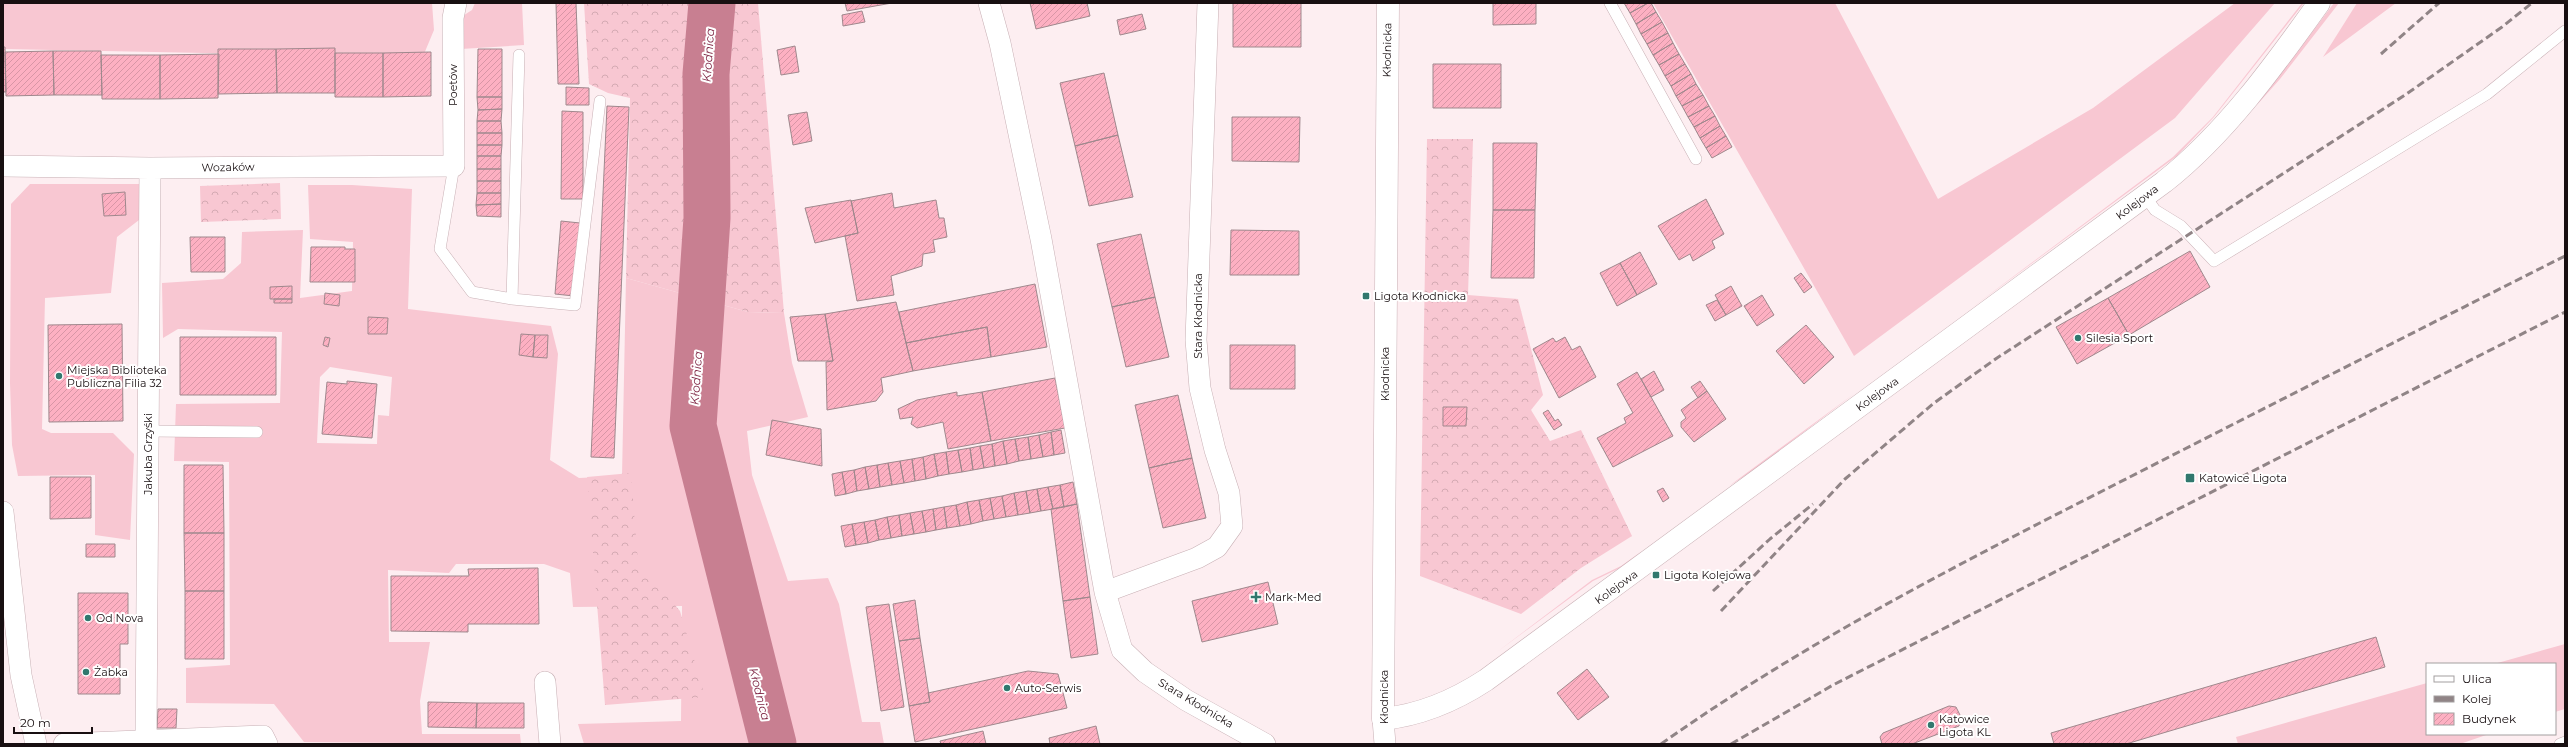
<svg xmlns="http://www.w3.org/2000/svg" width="2568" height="747" font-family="Montserrat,sans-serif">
	<defs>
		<pattern id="forest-crowns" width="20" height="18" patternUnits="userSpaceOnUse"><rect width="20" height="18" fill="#f8c7d2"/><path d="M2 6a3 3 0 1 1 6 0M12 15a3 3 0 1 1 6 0" fill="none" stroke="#d4aab3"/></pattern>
		<pattern id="building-hatch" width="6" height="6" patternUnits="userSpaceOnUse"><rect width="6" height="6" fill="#fdb0c2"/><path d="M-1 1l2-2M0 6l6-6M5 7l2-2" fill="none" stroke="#d896a6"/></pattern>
	</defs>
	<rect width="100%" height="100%" fill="#fdeef1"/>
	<path fill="#f8c7d2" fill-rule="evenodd" d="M 3,3 L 432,3 L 434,30 L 424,54 L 205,53 L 3,49 Z
		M 475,3 L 522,3 L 524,45 L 461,49 L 458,19 L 472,10 Z
		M 1653,3 L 1835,3 L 1938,199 L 2093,108 L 2235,3 L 2275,3 L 2175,118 L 1854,356 Z
		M 2302,3 L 2304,3 L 2214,117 L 2177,156 L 1970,309 L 2173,157 L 2213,117 Z
		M 2334,3 L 2339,3 L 2280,79 L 2256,106 Z
		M 2357,3 L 2396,3 L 2323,57 Z
		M 30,184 L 140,184 L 139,220 L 117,237 L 111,293 L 45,298 L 42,429 L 51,433 L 113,433 L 134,454 L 130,540 L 95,535 L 95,475 L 18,476 L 12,445 L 10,383 L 11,204 Z
		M 308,185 L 352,185 L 412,189 L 408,309 L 551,326 L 558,354 L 550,460 L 579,478 L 622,476 L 626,278 L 748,312 L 784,313 L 792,363 L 808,417 L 747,431 L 752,475 L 788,581 L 828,578 L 839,604 L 862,722 L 880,722 L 884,744 L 584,744 L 578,724 L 681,721 L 682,606 L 573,607 L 570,573 L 544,564 L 456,564 L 449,573 L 388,570 L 389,642 L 430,642 L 420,701 L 422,734 L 520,734 L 521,744 L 304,742 L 274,704 L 186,703 L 186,668 L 230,665 L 229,462 L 174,461 L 176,404 L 280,403 L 282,332 L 178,329 L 163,338 L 162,283 L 223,279 L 241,263 L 242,232 L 303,230 L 300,298 L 352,291 L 353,242 L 310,239 ZM 330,367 L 392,377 L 389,416 L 378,415 L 377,444 L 317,443 L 320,377 Z
		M 1855,393 L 1754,470 L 1729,486 Z
		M 1642,551 L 1622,567 L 1593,581 L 1497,652 L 1592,580 L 1621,566 Z
		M 2565,644 L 2565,709 L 2555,712 L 2555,664 L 2494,664 Z
		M 2427,683 L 2427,734 L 2489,734 L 2460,744 L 2238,744 L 2236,737 Z"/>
	<path fill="url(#forest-crowns)" d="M 584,3 L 758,3 L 784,313 L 748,312 L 626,278 L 630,98 L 608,93 L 589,84 Z
		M 1427,139 L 1473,139 L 1468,295 L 1518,299 L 1543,395 L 1531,410 L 1550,441 L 1581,430 L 1632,536 L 1581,568 L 1521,614 L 1420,576 Z
		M 280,183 L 281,219 L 201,222 L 200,186 Z
		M 631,473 L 638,562 L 680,611 L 705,697 L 605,705 L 587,477 Z"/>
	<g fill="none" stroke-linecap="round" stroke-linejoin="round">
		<path stroke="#c87f91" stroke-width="47" d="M 712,3 L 706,74 L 707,218 L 693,426 L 773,744"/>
	</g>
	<path fill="url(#building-hatch)" stroke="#9f888d" d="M 556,3 L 576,3 L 579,84 L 558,84 Z
		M 845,3 L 892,3 L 847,11 Z
		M 1030,3 L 1087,3 L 1090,16 L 1036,29 Z
		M 1233,3 L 1301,3 L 1301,47 L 1233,47 Z
		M 1493,3 L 1536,3 L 1536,24 L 1493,25 Z
		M 1624,3 L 1648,3 L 1630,13 Z
		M 1648,3 L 1651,3 L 1656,12 L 1636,24 L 1630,13 Z
		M 862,11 L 865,22 L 843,26 L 842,15 Z
		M 1656,12 L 1662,22 L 1641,34 L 1636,24 Z
		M 1142,14 L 1146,29 L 1120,35 L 1117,20 Z
		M 1662,22 L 1668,33 L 1647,44 L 1641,34 Z
		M 1668,33 L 1673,43 L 1653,55 L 1647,44 Z
		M 1673,43 L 1679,54 L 1659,65 L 1653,55 Z
		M 795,46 L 799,72 L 781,75 L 777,50 Z
		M 3,47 L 5,47 L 6,92 L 3,92 Z
		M 335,48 L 335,93 L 277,93 L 276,49 Z
		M 218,49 L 276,49 L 277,93 L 218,94 Z
		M 478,49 L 502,49 L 502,97 L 477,97 Z
		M 53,51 L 54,95 L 6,96 L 5,52 Z
		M 53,51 L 101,51 L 102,95 L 54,95 Z
		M 431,52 L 431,96 L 383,97 L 383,53 Z
		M 335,53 L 383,53 L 383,97 L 335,97 Z
		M 219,54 L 218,98 L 160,99 L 160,55 Z
		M 1679,54 L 1685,64 L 1665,76 L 1659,65 Z
		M 101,55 L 160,55 L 160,99 L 102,99 Z
		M 1433,64 L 1501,64 L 1501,108 L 1433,108 Z
		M 1685,64 L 1691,74 L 1671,86 L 1665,76 Z
		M 1104,73 L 1118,135 L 1075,146 L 1060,83 Z
		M 1691,74 L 1696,84 L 1676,96 L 1671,86 Z
		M 1696,84 L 1703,95 L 1682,106 L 1676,96 Z
		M 566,87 L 589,88 L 589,105 L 566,105 Z
		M 1703,95 L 1709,106 L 1688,117 L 1682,106 Z
		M 477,97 L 502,97 L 502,109 L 478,110 Z
		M 607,106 L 629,107 L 614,458 L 591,457 Z
		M 1709,106 L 1715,116 L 1694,127 L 1688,117 Z
		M 502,109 L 501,121 L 477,121 L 478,110 Z
		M 562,111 L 583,112 L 583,199 L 561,199 Z
		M 807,112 L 812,141 L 793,145 L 788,115 Z
		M 1715,116 L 1720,126 L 1700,138 L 1694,127 Z
		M 1232,117 L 1300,117 L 1299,162 L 1232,161 Z
		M 477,121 L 501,121 L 502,133 L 477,133 Z
		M 1720,126 L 1726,136 L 1706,148 L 1700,138 Z
		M 477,133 L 502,133 L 502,145 L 477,145 Z
		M 1118,135 L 1133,197 L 1089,206 L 1075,146 Z
		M 1726,136 L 1732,147 L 1712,158 L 1706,148 Z
		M 1493,143 L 1537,143 L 1535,210 L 1493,210 Z
		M 477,145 L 502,145 L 501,156 L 477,156 Z
		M 477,156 L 501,156 L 501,169 L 477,169 Z
		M 477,169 L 501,169 L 501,181 L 477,181 Z
		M 477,181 L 501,181 L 501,193 L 477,193 Z
		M 125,192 L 126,215 L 104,216 L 102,194 Z
		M 477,193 L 501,193 L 501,204 L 476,205 Z
		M 892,193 L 894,208 L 936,200 L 939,218 L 944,218 L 947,237 L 933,240 L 935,252 L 923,254 L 922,266 L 891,276 L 894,295 L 857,301 L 845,236 L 858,233 L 851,201 Z
		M 1706,199 L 1724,234 L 1712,241 L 1715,248 L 1693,261 L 1690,254 L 1679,260 L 1658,226 Z
		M 851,200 L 858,233 L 815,243 L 805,208 Z
		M 501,204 L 501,217 L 477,216 L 476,205 Z
		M 1493,210 L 1535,210 L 1534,278 L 1491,278 Z
		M 561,221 L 580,223 L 574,296 L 555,294 Z
		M 1231,230 L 1299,231 L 1299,275 L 1230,275 Z
		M 1141,234 L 1155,297 L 1112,307 L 1097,244 Z
		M 190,237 L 225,237 L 225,272 L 191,272 Z
		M 311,247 L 345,247 L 345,249 L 355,249 L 355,282 L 310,282 Z
		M 2190,251 L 2210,287 L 2129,335 L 2108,298 Z
		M 1640,252 L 1657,284 L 1637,295 L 1620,263 Z
		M 1620,263 L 1637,295 L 1617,306 L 1600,273 Z
		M 1801,273 L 1812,287 L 1804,293 L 1794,278 Z
		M 1035,284 L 1047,347 L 991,357 L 987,327 L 906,343 L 899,312 Z
		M 292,286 L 292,299 L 270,299 L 270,287 Z
		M 1731,286 L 1742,306 L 1726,315 L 1715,295 Z
		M 325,293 L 340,295 L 339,306 L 324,304 Z
		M 1762,295 L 1774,315 L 1757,326 L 1744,306 Z
		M 1155,297 L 1169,357 L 1126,367 L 1112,307 Z
		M 2108,298 L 2129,335 L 2077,364 L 2056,327 Z
		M 274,299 L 292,299 L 292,303 L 274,303 Z
		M 1717,300 L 1726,315 L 1715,321 L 1706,305 Z
		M 896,302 L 913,371 L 881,378 L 883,392 L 876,401 L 827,410 L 826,362 L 833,361 L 825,314 Z
		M 825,314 L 833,361 L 798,361 L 790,317 Z
		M 368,317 L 388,318 L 387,334 L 368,334 Z
		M 122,324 L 123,421 L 49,422 L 48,325 Z
		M 1806,325 L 1834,357 L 1804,384 L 1776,351 Z
		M 987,327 L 991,357 L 913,371 L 906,343 Z
		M 521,334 L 535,335 L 533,357 L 519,355 Z
		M 535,335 L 548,335 L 547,358 L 533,357 Z
		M 180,337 L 276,337 L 276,395 L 180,395 Z
		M 325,337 L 330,338 L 328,347 L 323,345 Z
		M 1565,337 L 1572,350 L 1580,346 L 1596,377 L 1559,398 L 1533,349 L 1553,338 L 1556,342 Z
		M 1230,345 L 1295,345 L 1295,389 L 1230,389 Z
		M 1654,371 L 1664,390 L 1651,397 L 1641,379 Z
		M 1637,372 L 1673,436 L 1613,467 L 1597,438 L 1626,423 L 1624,418 L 1633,413 L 1617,384 Z
		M 1055,378 L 1065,428 L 991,441 L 982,392 Z
		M 347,381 L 377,384 L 372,438 L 322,434 L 327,382 L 347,384 Z
		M 1700,381 L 1707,391 L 1698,398 L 1691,387 Z
		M 1707,391 L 1726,419 L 1694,442 L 1681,427 L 1681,422 L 1686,418 L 1681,410 Z
		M 957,392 L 957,396 L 982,392 L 991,441 L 948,449 L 943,422 L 917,428 L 911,424 L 913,417 L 900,419 L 898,409 L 917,400 Z
		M 1178,395 L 1192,458 L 1149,468 L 1135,405 Z
		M 1443,407 L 1467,407 L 1466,426 L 1443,426 Z
		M 1548,410 L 1555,421 L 1558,419 L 1562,425 L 1554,430 L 1543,413 Z
		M 772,420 L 821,429 L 822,466 L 766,455 Z
		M 1061,430 L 1065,453 L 1054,455 L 1051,432 Z
		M 1051,432 L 1054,455 L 1043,457 L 1039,435 Z
		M 1039,435 L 1043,457 L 1031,459 L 1028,437 Z
		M 1028,437 L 1031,459 L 1019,461 L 1015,439 Z
		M 1015,439 L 1019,461 L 1007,464 L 1003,441 Z
		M 1003,441 L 1007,464 L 995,466 L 992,444 Z
		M 992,444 L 995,466 L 984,468 L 980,446 Z
		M 980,446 L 984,468 L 973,470 L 970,448 Z
		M 970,448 L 973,470 L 962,472 L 958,450 Z
		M 958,450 L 962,472 L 949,474 L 946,452 Z
		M 946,452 L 949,474 L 938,476 L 934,454 Z
		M 934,454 L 938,476 L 926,479 L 923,457 Z
		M 923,457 L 926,479 L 915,481 L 912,459 Z
		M 1192,458 L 1206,518 L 1163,528 L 1149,468 Z
		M 912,459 L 915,481 L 904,483 L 900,461 Z
		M 900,461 L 904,483 L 892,485 L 888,463 Z
		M 888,463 L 892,485 L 880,487 L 877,465 Z
		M 184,465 L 223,465 L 224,533 L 184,533 Z
		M 877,465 L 880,487 L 869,489 L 865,467 Z
		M 865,467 L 869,489 L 857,491 L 854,470 Z
		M 854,470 L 857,491 L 846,494 L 842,472 Z
		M 842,472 L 846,494 L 835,496 L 832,474 Z
		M 50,477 L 91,477 L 91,518 L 50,519 Z
		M 1073,482 L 1077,504 L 1064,507 L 1060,485 Z
		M 1060,485 L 1064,507 L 1053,509 L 1048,487 Z
		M 1048,487 L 1053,509 L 1041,511 L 1037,489 Z
		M 1663,488 L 1669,498 L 1663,502 L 1657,491 Z
		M 1037,489 L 1041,511 L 1030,513 L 1026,491 Z
		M 1026,491 L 1030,513 L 1018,515 L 1014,493 Z
		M 1014,493 L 1018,515 L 1006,517 L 1002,496 Z
		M 1002,496 L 1006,517 L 994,519 L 990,498 Z
		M 990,498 L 994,519 L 983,521 L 979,500 Z
		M 979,500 L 983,521 L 971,524 L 967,502 Z
		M 967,502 L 971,524 L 960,526 L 956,505 Z
		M 1077,504 L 1090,597 L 1063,601 L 1051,509 Z
		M 956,505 L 960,526 L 947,528 L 944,507 Z
		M 944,507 L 947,528 L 936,530 L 933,509 Z
		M 933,509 L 936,530 L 926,532 L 922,511 Z
		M 922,511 L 926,532 L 914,534 L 910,513 Z
		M 910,513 L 914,534 L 902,536 L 899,515 Z
		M 899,515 L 902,536 L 891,538 L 887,517 Z
		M 887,517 L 891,538 L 879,540 L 875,520 Z
		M 875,520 L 879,540 L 868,543 L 864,522 Z
		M 864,522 L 868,543 L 856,545 L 852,524 Z
		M 852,524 L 856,545 L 845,547 L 841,526 Z
		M 184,533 L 224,533 L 224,591 L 185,591 Z
		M 86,544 L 115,544 L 115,557 L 86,557 Z
		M 538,568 L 539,624 L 468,624 L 468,632 L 391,631 L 391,576 L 469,576 L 468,569 Z
		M 1268,582 L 1278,624 L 1202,642 L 1192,601 Z
		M 185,591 L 224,591 L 224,659 L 185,659 Z
		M 78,593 L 128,593 L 128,644 L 120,644 L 120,694 L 78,694 Z
		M 1090,597 L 1098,654 L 1071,658 L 1063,601 Z
		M 915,600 L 920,638 L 899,641 L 893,604 Z
		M 889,604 L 904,707 L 881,711 L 866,607 Z
		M 2376,637 L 2385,667 L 2126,744 L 2054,744 L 2051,733 Z
		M 920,638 L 930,702 L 909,706 L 899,641 Z
		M 1587,669 L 1609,697 L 1578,720 L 1557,693 Z
		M 1028,671 L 1058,674 L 1067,708 L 915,742 L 909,706 L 930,702 L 928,693 Z
		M 428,702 L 477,703 L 476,728 L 428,727 Z
		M 477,703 L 524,703 L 524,728 L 476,728 Z
		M 1949,706 L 1956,707 L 1961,717 L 1959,726 L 1912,744 L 1882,744 L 1880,737 L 1883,733 Z
		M 158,709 L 177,709 L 176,728 L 157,728 Z
		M 1096,726 L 1100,744 L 1050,744 L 1049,738 Z
		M 983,731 L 986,744 L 941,744 L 940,741 Z"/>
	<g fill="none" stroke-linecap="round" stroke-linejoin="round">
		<defs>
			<path id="lane" d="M 1610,3 L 1696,159
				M 519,55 L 512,299 L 575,305 L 600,101
				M 454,166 L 440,249 L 472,292 L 512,299
				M 2145,196 L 2155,210 L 2181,226 L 2214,261 L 2487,94 L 2565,31
				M 148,431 L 257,432
				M 2560,744 L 2565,742"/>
			<path id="street" d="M 989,3 L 1000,43 L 1041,239 L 1105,592 L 1122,650 L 1145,672 L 1186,700 L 1265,744
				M 3,166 L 150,168 L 454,166 L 453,18 L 456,3
				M 3,512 L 21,675 L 36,744
				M 1105,592 L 1197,558 L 1217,547 L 1232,526 L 1229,493 L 1215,450 L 1200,388 L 1196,340 L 1208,3
				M 545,682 L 550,744
				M 1383,719 L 1385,744
				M 146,739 L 150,168
				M 64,744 L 263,736 L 267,744"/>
			<path id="secondary" d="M 1388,3 L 1383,719 C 1421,715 1454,701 1486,680 L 2164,182 C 2225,134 2274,66 2319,3"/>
		</defs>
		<use href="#lane" stroke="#c8b0b5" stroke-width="12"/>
		<use href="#street" stroke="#c8b0b5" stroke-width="22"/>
		<use href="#secondary" stroke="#c8b0b5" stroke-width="23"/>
		<use href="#lane" stroke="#fff" stroke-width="11"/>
		<use href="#street" stroke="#fff" stroke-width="21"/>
		<use href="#secondary" stroke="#fff" stroke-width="22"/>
		<path stroke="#908486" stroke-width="3" stroke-dasharray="8 4" stroke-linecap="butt" d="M 2381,54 L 2439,3
			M 1713,591 L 1770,539 L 1813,504
			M 1721,611 L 1845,479 L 1934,403 L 1997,358 L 2405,95 L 2502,27 L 2532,3
			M 1661,744 C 1805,642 1961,563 2118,483 C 2267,407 2416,331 2565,256
			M 1731,744 L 1833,685 L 2565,312"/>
	</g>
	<g fill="#31786e" stroke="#fff" stroke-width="1.5">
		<rect x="1362" y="292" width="8" height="8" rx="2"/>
		<circle cx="2078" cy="338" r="4"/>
		<circle cx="59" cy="376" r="4"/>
		<rect x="2185" y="473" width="10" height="10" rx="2"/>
		<rect x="1652" y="571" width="8" height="8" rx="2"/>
		<path d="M1254 591h4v4h4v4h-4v4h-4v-4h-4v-4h4z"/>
		<circle cx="88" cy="618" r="4"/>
		<circle cx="86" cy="672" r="4"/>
		<circle cx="1007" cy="688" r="4"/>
		<circle cx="1931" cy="725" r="4"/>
	</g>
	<g text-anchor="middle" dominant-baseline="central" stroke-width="4" stroke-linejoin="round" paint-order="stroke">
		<g font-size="11" fill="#180f11" stroke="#fff">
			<text transform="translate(1387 50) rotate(-89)">Kłodnicka</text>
			<text transform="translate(453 85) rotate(-90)">Poetów</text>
			<text transform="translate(228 167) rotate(-1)">Wozaków</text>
			<text transform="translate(2137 202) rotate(-37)">Kolejowa</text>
			<text transform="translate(1198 316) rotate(-90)">Stara Kłodnicka</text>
			<text transform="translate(1385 374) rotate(-90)">Kłodnicka</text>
			<text transform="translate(1877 394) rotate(-36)">Kolejowa</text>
			<text transform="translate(148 454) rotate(-90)">Jakuba Grzyśki</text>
			<text transform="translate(1616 587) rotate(-36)">Kolejowa</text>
			<text transform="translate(1384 697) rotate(-90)">Kłodnicka</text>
			<text transform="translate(1196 703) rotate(31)">Stara Kłodnicka</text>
		</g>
		<g font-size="11" fill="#180f11" stroke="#fff" text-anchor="start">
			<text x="1374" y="296">Ligota Kłodnicka</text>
			<text x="2086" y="338">Silesia Sport</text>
			<text x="67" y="370">Miejska Biblioteka<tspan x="67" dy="13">Publiczna Filia 32</tspan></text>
			<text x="2199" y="478">Katowice Ligota</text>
			<text x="1664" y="575">Ligota Kolejowa</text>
			<text x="1265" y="597">Mark-Med</text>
			<text x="96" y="618">Od Nova</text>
			<text x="94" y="672">Żabka</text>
			<text x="1015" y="688">Auto-Serwis</text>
			<text x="1939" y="719">Katowice<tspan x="1939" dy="13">Ligota KL</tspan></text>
		</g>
		<g font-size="12" font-style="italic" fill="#7f2745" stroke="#fff">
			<text transform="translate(708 55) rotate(-86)">Kłodnica</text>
			<text transform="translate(696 378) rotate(-86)">Kłodnica</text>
			<text transform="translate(760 694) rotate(76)">Kłodnica</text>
		</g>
	</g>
	<rect width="2568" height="747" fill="none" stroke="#180f11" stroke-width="8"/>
	<rect x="2426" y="663" width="130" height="72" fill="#ffffff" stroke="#a39fa0"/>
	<rect x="2434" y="676" width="20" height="6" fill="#ffffff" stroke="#a39fa0"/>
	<text x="2462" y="683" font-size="12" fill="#180f11">Ulica</text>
	<rect x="2434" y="696" width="20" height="6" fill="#908486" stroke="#a39fa0"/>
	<text x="2462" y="703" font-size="12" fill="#180f11">Kolej</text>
	<rect x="2434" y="713" width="20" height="12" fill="url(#building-hatch)" stroke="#a39fa0"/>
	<text x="2462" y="723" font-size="12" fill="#180f11">Budynek</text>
	<path d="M14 727v6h78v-6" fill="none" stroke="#180f11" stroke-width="2"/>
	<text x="20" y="727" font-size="12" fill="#180f11" stroke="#ffffff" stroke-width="3" paint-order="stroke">20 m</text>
</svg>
